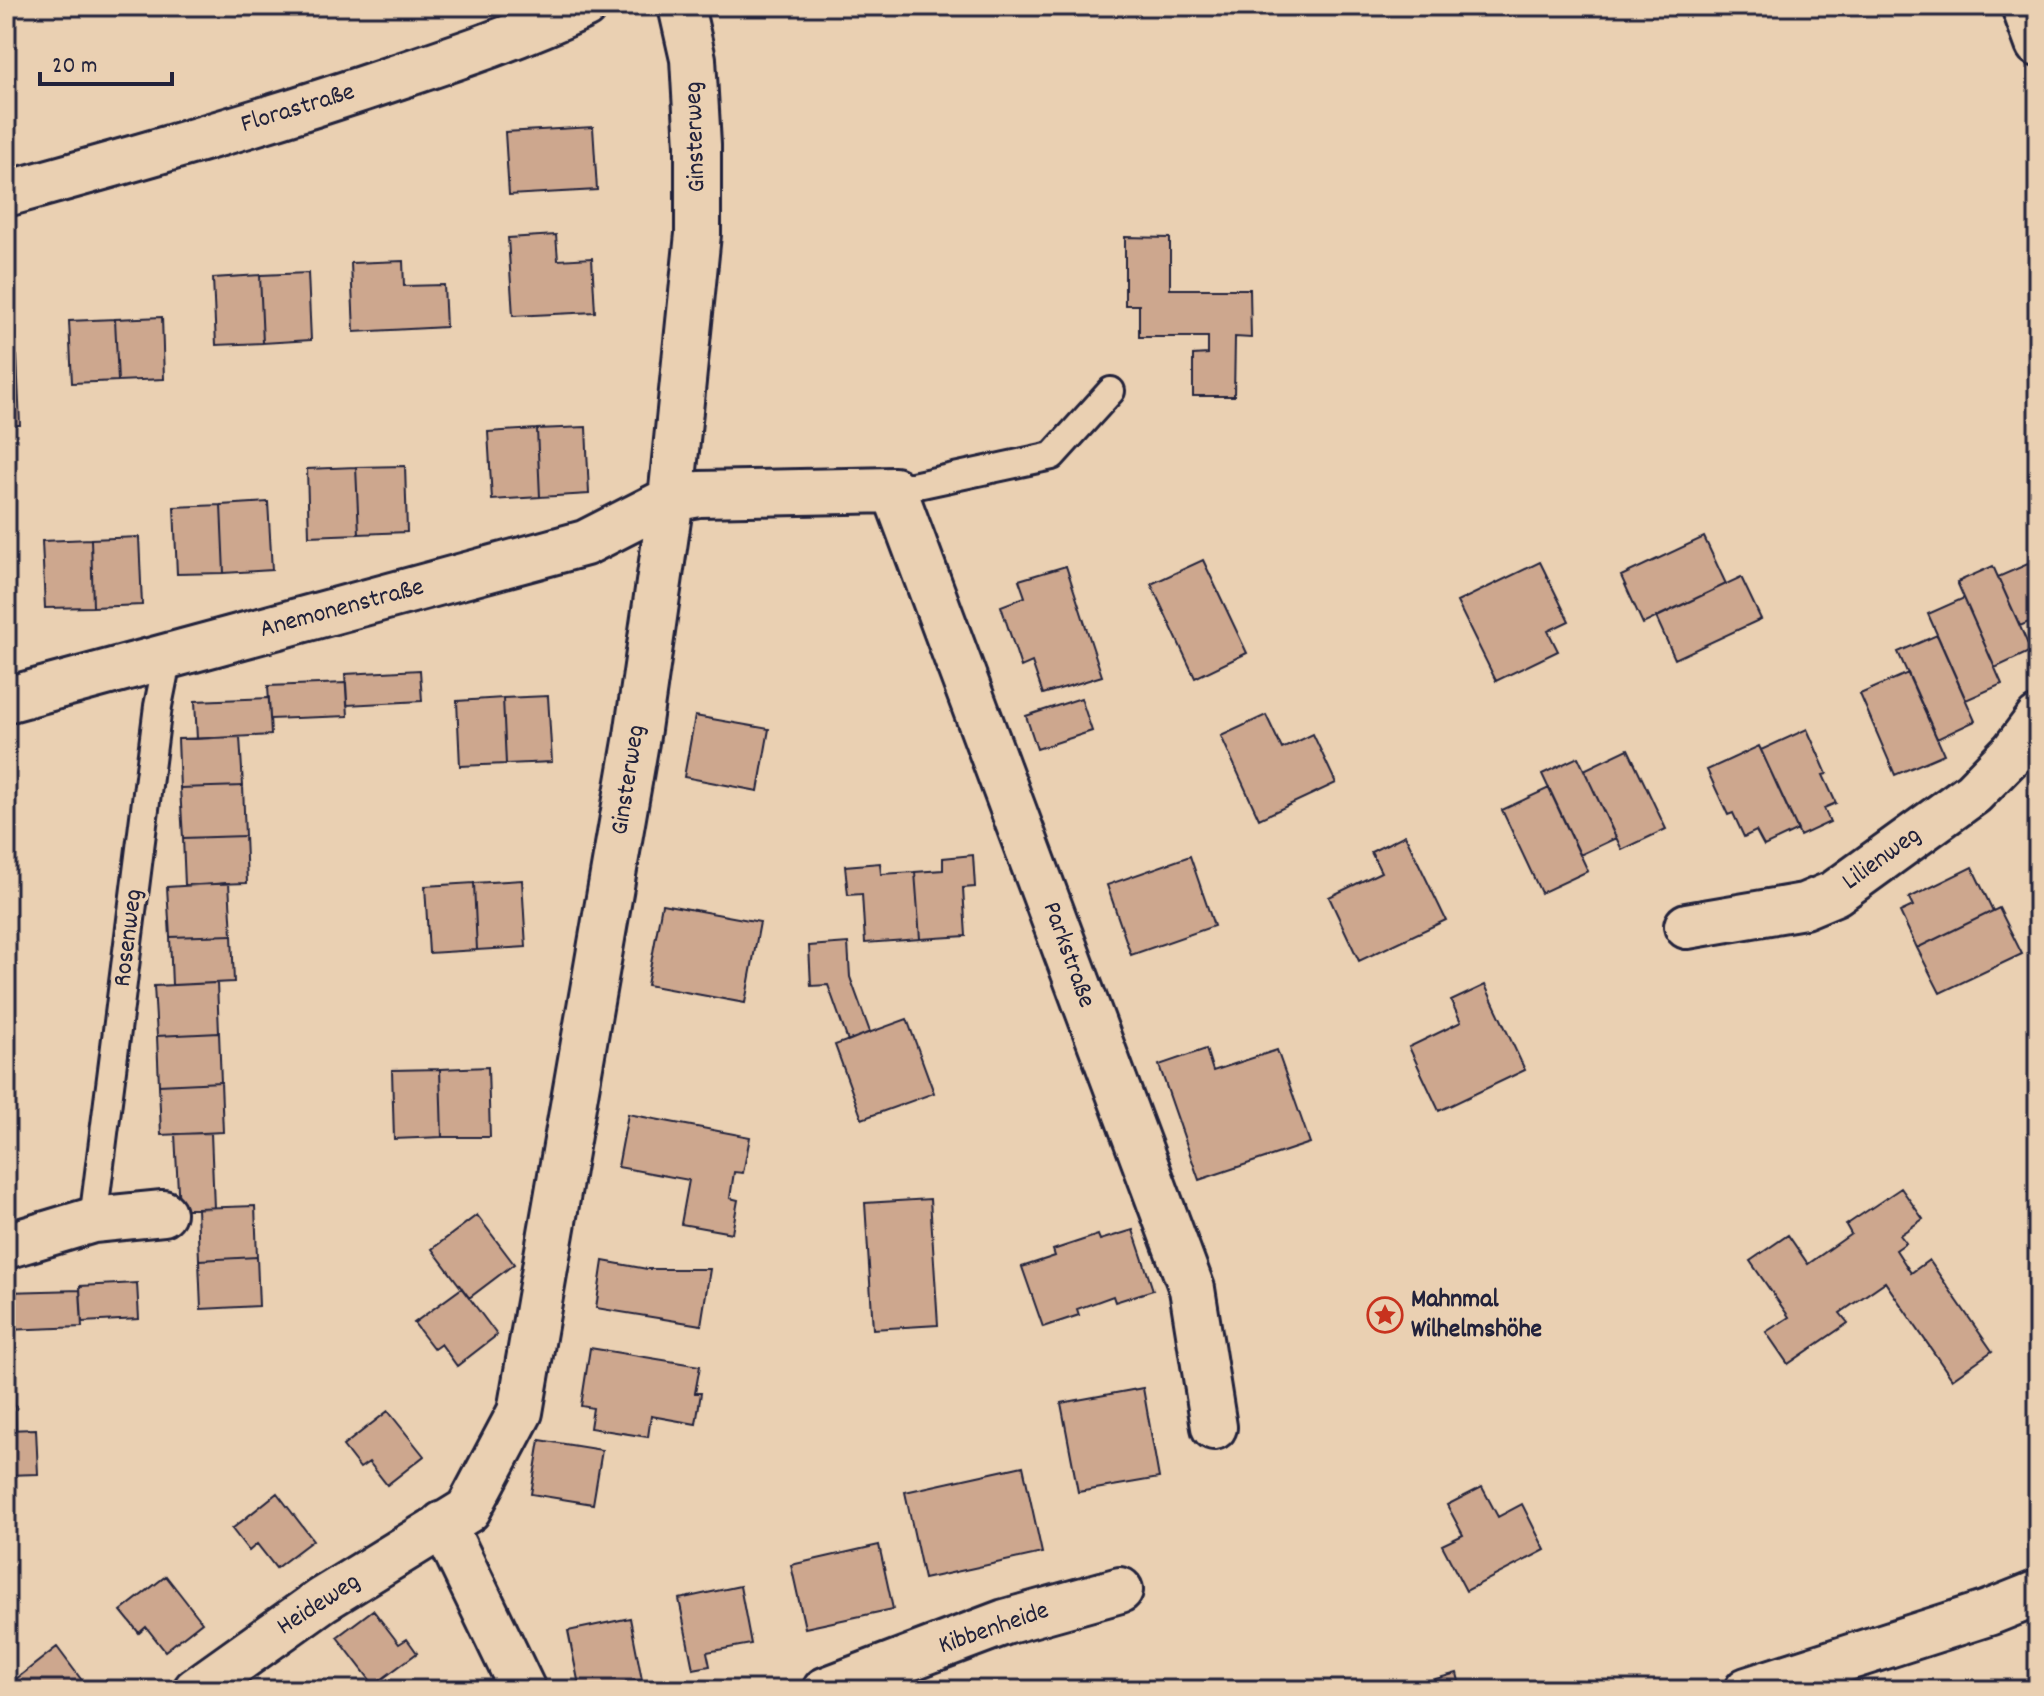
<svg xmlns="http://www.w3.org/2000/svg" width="2044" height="1696" font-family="Dekko,sans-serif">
	<rect width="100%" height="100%" fill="#ead0b2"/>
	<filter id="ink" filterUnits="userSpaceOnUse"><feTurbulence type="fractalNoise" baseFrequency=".0125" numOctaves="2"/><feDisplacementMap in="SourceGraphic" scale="16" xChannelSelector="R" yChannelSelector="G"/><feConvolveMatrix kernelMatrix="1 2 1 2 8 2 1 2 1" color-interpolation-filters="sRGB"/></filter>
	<g filter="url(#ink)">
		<path fill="#cda78e" stroke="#22223b" stroke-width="2" d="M 593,127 L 597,190 L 509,195 L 505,132 Z
			M 556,235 L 558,260 L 592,258 L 595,312 L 513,316 L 508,238 Z
			M 1125,237 L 1170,238 L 1170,289 L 1250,289 L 1251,338 L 1235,337 L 1234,396 L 1193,396 L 1193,355 L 1208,354 L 1208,337 L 1139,337 L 1139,305 L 1125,305 Z
			M 403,261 L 404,286 L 444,285 L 446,327 L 354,332 L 351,263 Z
			M 308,273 L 311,340 L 263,343 L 260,275 Z
			M 260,275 L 263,343 L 216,345 L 213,278 Z
			M 162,317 L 164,379 L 118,381 L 115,319 Z
			M 115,319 L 118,381 L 72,383 L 69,321 Z
			M 6,356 L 17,356 L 20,425 L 6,425 Z
			M 586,427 L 589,494 L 540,497 L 537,429 Z
			M 537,429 L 540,497 L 492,500 L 488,432 Z
			M 405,466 L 407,532 L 359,534 L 356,467 Z
			M 356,467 L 359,534 L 309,536 L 307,469 Z
			M 268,502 L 272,570 L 224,573 L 221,505 Z
			M 221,505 L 224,573 L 177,574 L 174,507 Z
			M 139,537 L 142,605 L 93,607 L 91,539 Z
			M 1704,537 L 1726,584 L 1643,624 L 1621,576 Z
			M 91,539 L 93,607 L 45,608 L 42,541 Z
			M 1203,560 L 1247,653 L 1195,678 L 1151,584 Z
			M 1540,562 L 1569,621 L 1548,631 L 1558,651 L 1496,681 L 1457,602 Z
			M 2030,563 L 2038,583 L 2038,618 L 2020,626 L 1998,577 Z
			M 1066,566 L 1102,676 L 1043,694 L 1032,662 L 1021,667 L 1001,606 L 1025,597 L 1019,580 Z
			M 1993,566 L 2031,651 L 1995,668 L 1957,582 Z
			M 1741,577 L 1761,619 L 1675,659 L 1656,617 Z
			M 1964,598 L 2002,684 L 1966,700 L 1928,614 Z
			M 1937,635 L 1975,721 L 1937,739 L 1898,652 Z
			M 420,670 L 422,701 L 347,705 L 345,674 Z
			M 1908,673 L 1944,754 L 1895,775 L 1860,694 Z
			M 346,683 L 348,716 L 270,719 L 268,686 Z
			M 548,696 L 552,762 L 506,764 L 503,698 Z
			M 269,698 L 271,735 L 197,739 L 195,701 Z
			M 503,698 L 506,764 L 460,766 L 457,701 Z
			M 1081,698 L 1092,731 L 1037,749 L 1026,716 Z
			M 1266,715 L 1282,749 L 1313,734 L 1336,783 L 1259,819 L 1221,736 Z
			M 695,716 L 769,729 L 758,791 L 684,777 Z
			M 1807,729 L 1827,774 L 1823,775 L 1836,803 L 1824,808 L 1830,822 L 1800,836 L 1761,750 Z
			M 240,737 L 243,786 L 180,788 L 178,739 Z
			M 1759,746 L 1798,830 L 1764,846 L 1756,831 L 1744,837 L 1733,813 L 1728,815 L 1707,770 Z
			M 1628,749 L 1666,829 L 1622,850 L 1584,770 Z
			M 1578,757 L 1616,838 L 1580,855 L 1542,774 Z
			M 243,786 L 245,836 L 183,838 L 180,788 Z
			M 1549,788 L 1588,871 L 1541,893 L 1502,810 Z
			M 1405,835 L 1446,920 L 1359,961 L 1329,897 L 1381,872 L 1371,852 Z
			M 245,836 L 247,883 L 185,885 L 183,838 Z
			M 973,855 L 975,887 L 963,888 L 966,936 L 920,939 L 915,872 L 943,870 L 943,858 Z
			M 1190,856 L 1214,926 L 1131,955 L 1107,885 Z
			M 880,863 L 881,874 L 915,872 L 920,939 L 865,943 L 862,894 L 848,895 L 845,866 Z
			M 1972,867 L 1993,911 L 1917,948 L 1900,912 L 1913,906 L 1909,898 Z
			M 522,880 L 526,947 L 477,950 L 474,883 Z
			M 229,883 L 232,935 L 170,937 L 167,887 Z
			M 474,883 L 477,950 L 429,953 L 425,886 Z
			M 662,904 L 760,922 L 745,1003 L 647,985 Z
			M 1999,908 L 2022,954 L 1940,993 L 1917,948 Z
			M 232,935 L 234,982 L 172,985 L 170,937 Z
			M 848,943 L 850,977 L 870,1032 L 848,1041 L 828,985 L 811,986 L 809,946 Z
			M 217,983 L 219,1033 L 157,1036 L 154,986 Z
			M 1485,985 L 1525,1070 L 1439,1111 L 1409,1047 L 1461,1022 L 1451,1001 Z
			M 907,1019 L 934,1093 L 862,1119 L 835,1045 Z
			M 219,1033 L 221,1082 L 159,1085 L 157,1036 Z
			M 1206,1049 L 1213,1071 L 1277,1050 L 1310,1143 L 1199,1180 L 1159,1065 Z
			M 488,1067 L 490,1137 L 442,1137 L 440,1069 Z
			M 440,1069 L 442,1137 L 394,1139 L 392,1070 Z
			M 221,1082 L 223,1132 L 161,1135 L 159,1085 Z
			M 628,1114 L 750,1137 L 743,1173 L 734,1172 L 730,1198 L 738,1200 L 732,1233 L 681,1224 L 689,1180 L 618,1167 Z
			M 211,1133 L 214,1208 L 179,1209 L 175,1134 Z
			M 1901,1188 L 1923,1219 L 1900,1235 L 1906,1243 L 1896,1250 L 1911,1273 L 1929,1260 L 1992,1351 L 1952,1379 L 1885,1282 L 1840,1313 L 1848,1323 L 1788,1364 L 1766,1332 L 1789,1317 L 1750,1261 L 1788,1235 L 1808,1264 L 1851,1234 L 1846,1225 Z
			M 930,1199 L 938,1325 L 873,1329 L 865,1203 Z
			M 255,1206 L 257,1257 L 199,1260 L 197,1208 Z
			M 477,1215 L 514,1264 L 469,1298 L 432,1249 Z
			M 1133,1230 L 1153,1290 L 1115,1302 L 1113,1296 L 1077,1309 L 1079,1315 L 1043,1327 L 1022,1267 L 1055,1256 L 1053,1250 L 1098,1235 L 1100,1240 Z
			M 257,1257 L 259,1306 L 201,1309 L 199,1260 Z
			M 603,1261 L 647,1269 L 710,1269 L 701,1325 L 596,1308 Z
			M 137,1283 L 139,1319 L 82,1322 L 80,1286 Z
			M 462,1288 L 497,1335 L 457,1366 L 441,1344 L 434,1349 L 414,1323 Z
			M 80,1290 L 82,1327 L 7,1330 L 6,1292 Z
			M 590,1348 L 700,1366 L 695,1393 L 701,1393 L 696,1424 L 651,1416 L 648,1437 L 590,1428 L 593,1408 L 581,1406 Z
			M 14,1386 L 16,1429 L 6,1430 L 6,1387 Z
			M 1143,1388 L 1159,1478 L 1078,1492 L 1061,1403 Z
			M 388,1411 L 424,1456 L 387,1485 L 369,1462 L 360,1468 L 343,1446 Z
			M 36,1429 L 38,1474 L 6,1475 L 6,1430 Z
			M 540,1440 L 602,1450 L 593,1504 L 531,1494 Z
			M 1023,1466 L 1042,1553 L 924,1579 L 905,1492 Z
			M 1482,1487 L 1498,1517 L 1522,1504 L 1545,1550 L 1466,1591 L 1442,1545 L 1463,1535 L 1447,1505 Z
			M 277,1493 L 313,1540 L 276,1568 L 257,1544 L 249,1551 L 232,1529 Z
			M 879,1545 L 893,1609 L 805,1628 L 791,1565 Z
			M 166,1576 L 202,1622 L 165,1651 L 146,1627 L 139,1633 L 121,1611 Z
			M 740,1586 L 751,1644 L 707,1652 L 710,1666 L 693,1669 L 679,1599 Z
			M 373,1610 L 399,1644 L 407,1639 L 417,1653 L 374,1685 L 337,1637 Z
			M 630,1618 L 642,1680 L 580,1690 L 568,1631 Z
			M 57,1647 L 89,1690 L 17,1690 L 11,1683 Z
			M 1457,1673 L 1461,1690 L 1396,1690 Z"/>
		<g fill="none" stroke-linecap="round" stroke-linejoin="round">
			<defs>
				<path id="lane" d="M 894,490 L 1052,456 L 1111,391
					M 93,1220 L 158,706 L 168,656"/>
				<path id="street" d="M 2024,6 L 2038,44
					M 6,194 C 137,158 268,121 397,77 C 460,56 523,35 584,6
					M 6,700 L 585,543 L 671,499 L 699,494 L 894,490 L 1192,1289 L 1214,1427
					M 1687,926 L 1804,906 L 1835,893 L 1973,793 L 2014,751 L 2038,719
					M 6,1246 L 93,1220 L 163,1213
					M 443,1524 L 523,1690
					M 196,1690 L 322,1600 L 468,1510 L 520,1412 L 637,736 L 671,499 L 698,234 L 698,145 L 693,59 L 681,6
					M 825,1690 L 1005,1622 L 1120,1590"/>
				<path id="secondary" d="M 1747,1690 L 1988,1613 L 2038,1593"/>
			</defs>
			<use href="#lane" stroke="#22223b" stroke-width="32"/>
			<use href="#street" stroke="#22223b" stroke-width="50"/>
			<use href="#secondary" stroke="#22223b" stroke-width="50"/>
			<use href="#lane" stroke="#ead0b2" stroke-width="26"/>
			<use href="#street" stroke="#ead0b2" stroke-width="44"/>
			<use href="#secondary" stroke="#ead0b2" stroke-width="44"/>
		</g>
	</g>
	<defs>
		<symbol id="sight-ring" viewBox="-11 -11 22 22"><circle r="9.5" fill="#ead0b2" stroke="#c8321e" stroke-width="1.5"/><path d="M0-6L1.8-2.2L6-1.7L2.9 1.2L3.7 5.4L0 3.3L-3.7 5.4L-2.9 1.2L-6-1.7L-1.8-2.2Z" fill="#c8321e"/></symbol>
	</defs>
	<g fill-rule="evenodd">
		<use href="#sight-ring" x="1365" y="1295" width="40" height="40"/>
	</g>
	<g text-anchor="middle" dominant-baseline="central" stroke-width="7" stroke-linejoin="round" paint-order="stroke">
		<g font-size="26" fill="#22223b" stroke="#ead0b2">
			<text transform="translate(298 109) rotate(-17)">Florastraße</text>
			<text transform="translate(696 137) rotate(-92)">Ginsterweg</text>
			<text transform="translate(342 609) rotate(-15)">Anemonenstraße</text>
			<text transform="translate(629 780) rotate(-81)">Ginsterweg</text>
			<text transform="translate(1882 859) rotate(-36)">Lilienweg</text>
			<text transform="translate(129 938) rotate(-83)">Rosenweg</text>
			<text transform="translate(1068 955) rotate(70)">Parkstraße</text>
			<text transform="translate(319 1605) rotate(-33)">Heideweg</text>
			<text transform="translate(994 1629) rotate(-19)">Kibbenheide</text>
		</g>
		<g font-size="26" font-weight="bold" fill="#22223b" stroke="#ead0b2" text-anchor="start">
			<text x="1411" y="1300">Mahnmal<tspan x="1411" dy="30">Wilhelmshöhe</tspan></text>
		</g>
	</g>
	<rect width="2044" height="1696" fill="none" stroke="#ead0b2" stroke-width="32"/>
	<rect x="16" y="16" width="2012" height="1664" fill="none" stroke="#22223b" stroke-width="3" filter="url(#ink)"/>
	<path d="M40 72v12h132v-12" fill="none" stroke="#22223b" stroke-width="4"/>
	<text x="52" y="72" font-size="24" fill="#22223b" stroke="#ead0b2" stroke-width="6" paint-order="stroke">20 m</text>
</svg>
